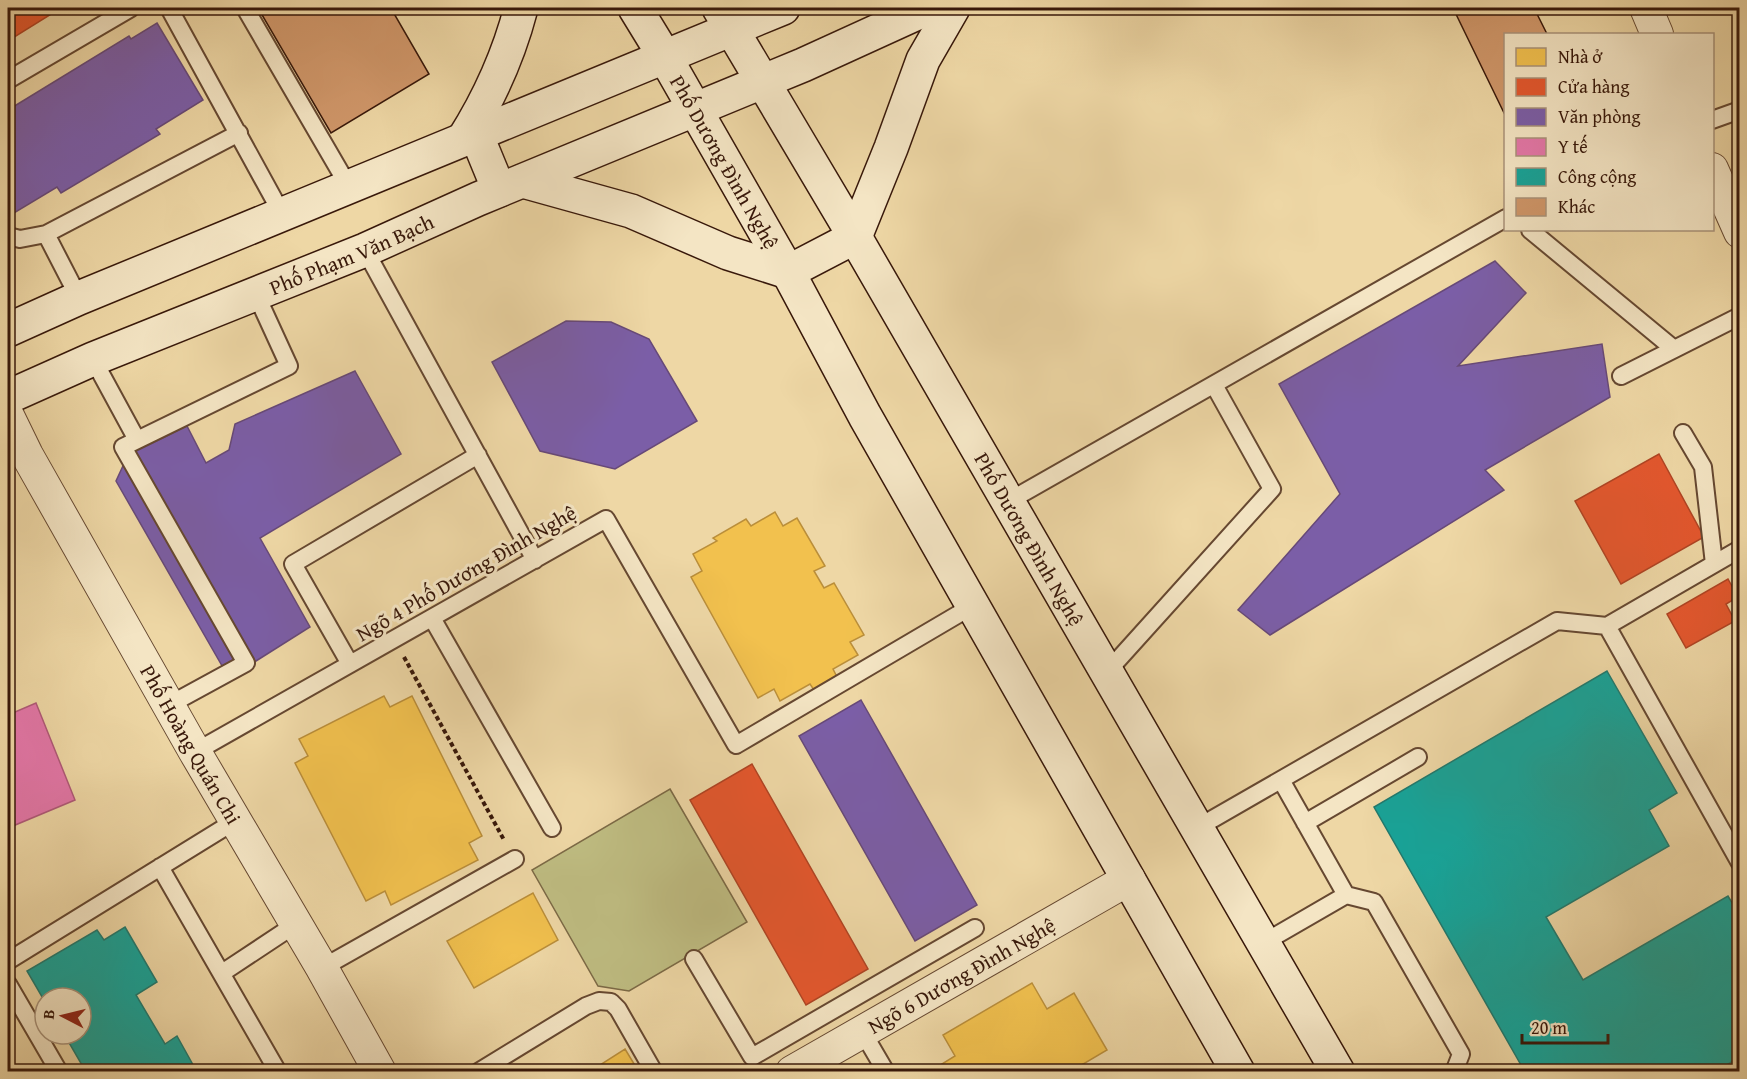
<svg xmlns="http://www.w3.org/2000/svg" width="1747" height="1079" font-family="'Gentium Book Plus',serif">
	<rect width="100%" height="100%" fill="#eed7a5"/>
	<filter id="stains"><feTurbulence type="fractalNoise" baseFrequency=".00333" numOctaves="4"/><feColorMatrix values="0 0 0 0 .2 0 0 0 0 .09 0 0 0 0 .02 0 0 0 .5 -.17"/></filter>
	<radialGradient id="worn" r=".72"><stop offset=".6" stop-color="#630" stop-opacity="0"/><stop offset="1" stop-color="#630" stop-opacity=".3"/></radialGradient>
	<path fill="#bfbd82" stroke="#7c6a46" stroke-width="1.5" d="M 670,789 L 747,922 L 629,991 L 598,986 L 532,870 Z"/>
	<path fill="#f2c14e" stroke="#ba8e3a" stroke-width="1.5" d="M 775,512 L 783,526 L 797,518 L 825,566 L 814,571 L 824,588 L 834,583 L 864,635 L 850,642 L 858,655 L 833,669 L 837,677 L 814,690 L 810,684 L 780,701 L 774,689 L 758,698 L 691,577 L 702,571 L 693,554 L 717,541 L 713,538 L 746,519 L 751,526 Z
		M 384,696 L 390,707 L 412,696 L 482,836 L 469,843 L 478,860 L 391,905 L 385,891 L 366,901 L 295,763 L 308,756 L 299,739 Z
		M 533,893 L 558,940 L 474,988 L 447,941 Z
		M 1032,983 L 1047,1009 L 1074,993 L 1107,1050 L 1078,1067 L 1080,1072 L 929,1072 L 955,1056 L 943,1035 Z
		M 625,1049 L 639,1072 L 589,1072 Z"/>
	<path fill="#e4572e" stroke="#b04423" stroke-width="1.5" d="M 8,8 L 61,8 L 8,41 Z
		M 1659,454 L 1704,537 L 1621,584 L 1575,501 Z
		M 1728,579 L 1738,597 L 1726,604 L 1735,621 L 1686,648 L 1667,614 Z
		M 752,764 L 868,969 L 806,1005 L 690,800 Z"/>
	<path fill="#7b5ea7" stroke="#674978" stroke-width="1.5" d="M 157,23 L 203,100 L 156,129 L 160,134 L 61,193 L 57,187 L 9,216 L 8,110 L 129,36 L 131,39 Z
		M 1495,261 L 1526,293 L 1458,366 L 1602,344 L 1610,397 L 1485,470 L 1504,490 L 1270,635 L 1238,610 L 1340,494 L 1279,384 Z
		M 566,321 L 611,322 L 649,339 L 697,421 L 615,469 L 540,451 L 492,362 Z
		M 355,371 L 401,454 L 260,538 L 310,627 L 229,678 L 116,481 L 128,455 L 187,426 L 206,463 L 229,450 L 235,424 Z
		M 861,700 L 977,905 L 915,941 L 799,736 Z"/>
	<path fill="#e377a8" stroke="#b05a79" stroke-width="1.5" d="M 36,703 L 75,800 L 8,828 L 8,715 Z"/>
	<path fill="#17a398" stroke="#21796d" stroke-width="1.5" d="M 1607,671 L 1677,793 L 1649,810 L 1669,846 L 1546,917 L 1583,980 L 1728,896 L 1740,916 L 1740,1057 L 1715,1072 L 1525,1072 L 1374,807 Z
		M 125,927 L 157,982 L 136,995 L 165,1044 L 177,1036 L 197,1072 L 72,1072 L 82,1065 L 64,1034 L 81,1034 L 81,998 L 45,998 L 45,1002 L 27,971 L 97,930 L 104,940 Z"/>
	<path fill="#d0976a" stroke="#38180a" stroke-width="1.5" d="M 258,8 L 382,8 L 386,13 L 392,10 L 429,74 L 331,133 Z
		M 1453,8 L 1534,8 L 1547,34 L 1506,34 L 1506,117 Z"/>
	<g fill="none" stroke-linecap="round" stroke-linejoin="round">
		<defs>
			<path id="service" d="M 169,8 L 282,214
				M 245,8 L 349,187
				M 8,80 L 131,8
				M 1712,120 L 1740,110
				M 1530,230 L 1674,349
				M 46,234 L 79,298
				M 8,236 L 20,239 L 46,234 L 239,133
				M 365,250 L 535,560
				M 93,359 L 137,440
				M 1621,376 L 1740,316
				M 1683,433 L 1703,467 L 1714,564
				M 1009,501 L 1506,218
				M 432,618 L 552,828
				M 1607,626 L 1740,863
				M 350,664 L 293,564 L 478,455
				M 1107,672 L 1272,489 L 1214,385
				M 169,705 L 246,663 L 123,447 L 289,366 L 256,294
				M 195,752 L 606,519 L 736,745 L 974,605
				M 1281,780 L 1346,895
				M 1305,823 L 1418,757
				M 1197,828 L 1557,621 L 1607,626 L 1740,549
				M 160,867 L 278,1072
				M 1263,943 L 1346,895 L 1374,902 L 1461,1054 L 1454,1072
				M 694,959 L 752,1057 L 975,928
				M 8,961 L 235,821
				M 322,968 L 515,859
				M 222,973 L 296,924
				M 8,984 L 58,1070
				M 862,1031 L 886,1072
				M 478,1072 L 586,1006 L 599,1001 L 611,1002 L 618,1009 L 654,1072"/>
			<g id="minor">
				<path d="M 1646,8 L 1657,34"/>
				<path d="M 1712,169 L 1740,232"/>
				<path id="s1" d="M 8,416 L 27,455 L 195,752 L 322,968 L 380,1072"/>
				<path id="s2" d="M 792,1072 L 1129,879"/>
			</g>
			<g id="secondary">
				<path id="s3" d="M 635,8 L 665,57 L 788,272 L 865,416 L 1238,1072"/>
				<path id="s4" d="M 719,8 L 855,237 L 1338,1072"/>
				<path d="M 476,134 L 499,190"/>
				<path d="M 463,140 C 489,99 509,54 521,8"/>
				<path d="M 523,181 L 631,211 L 728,253 L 788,272 L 855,237 L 891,148 L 923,60 L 953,8"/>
				<path d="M 8,330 L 79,298 L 783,8"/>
				<path id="s5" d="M 8,397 L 93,359 L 365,250 L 478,199 L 803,65 L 928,8"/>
			</g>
		</defs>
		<use href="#service" stroke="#664831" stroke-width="20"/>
		<use href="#minor" stroke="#664831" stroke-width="34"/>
		<use href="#secondary" stroke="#38180a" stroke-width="36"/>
		<path stroke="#38180a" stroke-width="4" stroke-dasharray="4.5 3" stroke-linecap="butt" d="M 404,657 L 504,840"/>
		<use href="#service" stroke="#f4e5c4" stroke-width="16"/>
		<use href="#minor" stroke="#f4e5c4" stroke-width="32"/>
		<use href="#secondary" stroke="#f4e5c4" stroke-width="33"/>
	</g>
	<g text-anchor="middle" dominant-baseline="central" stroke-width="6" stroke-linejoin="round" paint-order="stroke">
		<g font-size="21" fill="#38180a" stroke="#f4e5c4">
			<text stroke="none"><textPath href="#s3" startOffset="178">Phố Dương Đình Nghệ</textPath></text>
			<text stroke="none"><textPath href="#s5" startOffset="372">Phố Phạm Văn Bạch</textPath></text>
			<text stroke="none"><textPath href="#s4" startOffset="615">Phố Dương Đình Nghệ</textPath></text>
			<text transform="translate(466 573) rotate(-30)">Ngõ 4 Phố Dương Đình Nghệ</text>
			<text stroke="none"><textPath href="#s1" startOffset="376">Phố Hoàng Quán Chi</textPath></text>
			<text stroke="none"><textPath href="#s2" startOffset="195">Ngõ 6 Dương Đình Nghệ</textPath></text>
		</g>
	</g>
	<rect width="1747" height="1079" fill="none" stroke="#eed7a5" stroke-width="30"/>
	<rect x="9" y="9" width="1729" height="1061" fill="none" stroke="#38180a" stroke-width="3"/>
	<rect x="15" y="15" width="1717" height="1049" fill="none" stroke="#38180a" stroke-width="1.5"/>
	<rect x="1504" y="33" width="210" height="198" fill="#f4e5c4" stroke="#a9937a" stroke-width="1.5"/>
	<rect x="1516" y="48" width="30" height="18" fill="#f2c14e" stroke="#a9937a" stroke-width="1.5"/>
	<text x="1558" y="63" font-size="18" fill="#38180a">Nhà ở</text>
	<rect x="1516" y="78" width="30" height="18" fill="#e4572e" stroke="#a9937a" stroke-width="1.5"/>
	<text x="1558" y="93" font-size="18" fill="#38180a">Cửa hàng</text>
	<rect x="1516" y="108" width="30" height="18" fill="#7b5ea7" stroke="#a9937a" stroke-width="1.5"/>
	<text x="1558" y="123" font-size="18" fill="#38180a">Văn phòng</text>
	<rect x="1516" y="138" width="30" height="18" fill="#e377a8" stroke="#a9937a" stroke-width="1.5"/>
	<text x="1558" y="153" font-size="18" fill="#38180a">Y tế</text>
	<rect x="1516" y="168" width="30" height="18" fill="#17a398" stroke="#a9937a" stroke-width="1.5"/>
	<text x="1558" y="183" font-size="18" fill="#38180a">Công cộng</text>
	<rect x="1516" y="198" width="30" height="18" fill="#d0976a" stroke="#a9937a" stroke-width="1.5"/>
	<text x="1558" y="213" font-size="18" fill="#38180a">Khác</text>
	<g transform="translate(63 1016) rotate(277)"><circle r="28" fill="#f4e5c4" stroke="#a9937a" stroke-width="1.5"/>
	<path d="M0-4.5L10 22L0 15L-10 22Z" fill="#8f2418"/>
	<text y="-9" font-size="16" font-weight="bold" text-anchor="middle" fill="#38180a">B</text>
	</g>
	<path d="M1522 1034v9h86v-9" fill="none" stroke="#38180a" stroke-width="3"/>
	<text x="1531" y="1034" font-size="18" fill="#38180a" stroke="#f4e5c4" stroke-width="4.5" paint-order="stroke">20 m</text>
	<rect width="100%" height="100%" filter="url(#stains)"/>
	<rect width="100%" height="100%" fill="url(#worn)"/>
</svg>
